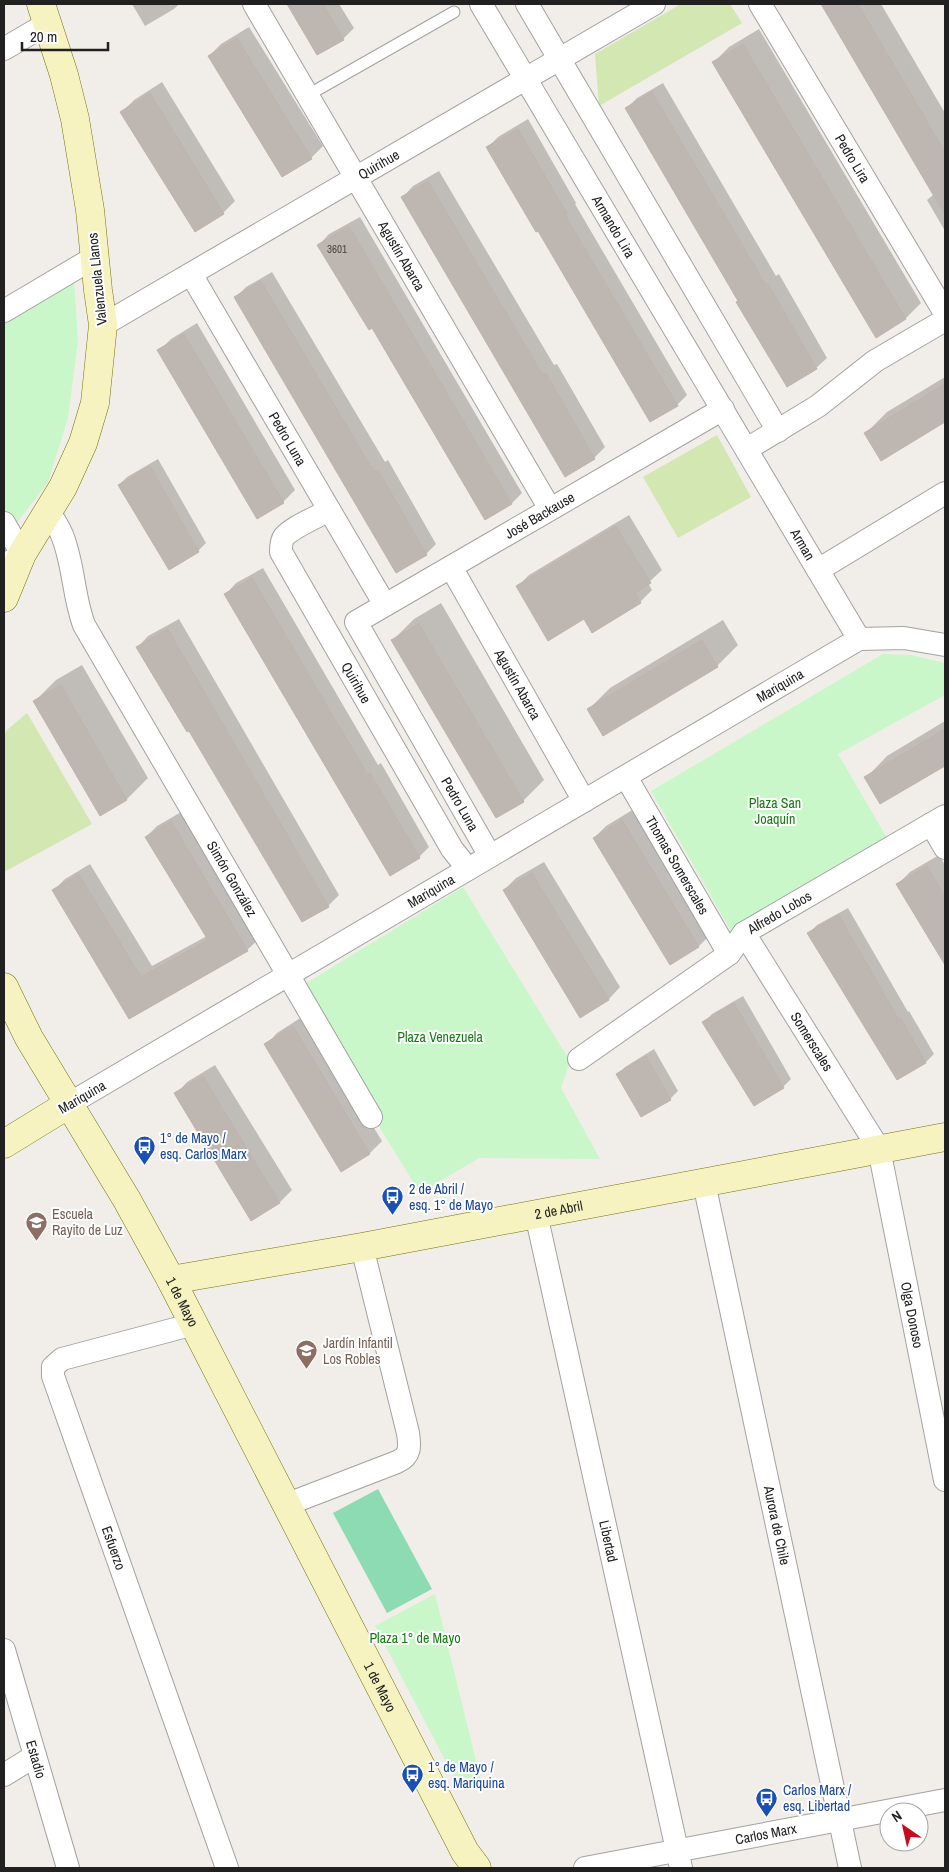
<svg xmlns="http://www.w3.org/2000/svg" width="949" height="1872" font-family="'Archivo Narrow',sans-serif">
	<rect width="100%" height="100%" fill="#f1ede8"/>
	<path fill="#d2e7b2" d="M 681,4 L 730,4 L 742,23 L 599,106 L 595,54 Z
		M 717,435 L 751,497 L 678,538 L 643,477 Z
		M 27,713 L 92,824 L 4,872 L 4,736 L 7,730 Z"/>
	<path fill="#caf7c9" d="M 74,279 L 78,341 L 68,418 L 48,482 L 10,532 L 4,521 L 4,321 Z
		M 883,654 L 911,655 L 945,663 L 945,695 L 838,754 L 887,838 L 731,931 L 651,791 Z
		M 463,887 L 570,1061 L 561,1088 L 600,1159 L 479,1158 L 420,1193 L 295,990 Z
		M 435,1594 L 481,1781 L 458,1785 L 375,1626 Z"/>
	<path fill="#8cdbb3" d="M 378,1489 L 432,1589 L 387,1613 L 333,1513 Z"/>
	<path fill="#0003" d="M 132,4 L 179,4 L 174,9 L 145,26 Z
		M 288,4 L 339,4 L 354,28 L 343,39 L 318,53 Z
		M 827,4 L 881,4 L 945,113 L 945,231 L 927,200 L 934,194 L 824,7 Z
		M 249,27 L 323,146 L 311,158 L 209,56 L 221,44 Z
		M 759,29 L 921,303 L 906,318 L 876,336 L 714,62 L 729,47 Z
		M 162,82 L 235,201 L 223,213 L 122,112 L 134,100 Z
		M 663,83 L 776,276 L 779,274 L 827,358 L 816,368 L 740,301 L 627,108 L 637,98 Z
		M 528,119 L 576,203 L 575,204 L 687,395 L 677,405 L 487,148 L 498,137 Z
		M 439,171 L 554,365 L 557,364 L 605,447 L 594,458 L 566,475 L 403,197 L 413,186 Z
		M 360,217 L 522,493 L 512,503 L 485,519 L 372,326 L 319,245 L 329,234 Z
		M 272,272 L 385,462 L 388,460 L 436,544 L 426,554 L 236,297 L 246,287 Z
		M 197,323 L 295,490 L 283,502 L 159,351 L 171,339 Z
		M 945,377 L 945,420 L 881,459 L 866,433 L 887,412 Z
		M 158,459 L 206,543 L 198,551 L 170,568 L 119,485 L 127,477 Z
		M 629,515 L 662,570 L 648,583 L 652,590 L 640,602 L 517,587 L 529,575 Z
		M 263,568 L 378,765 L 381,763 L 429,847 L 419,857 L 226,594 L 236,583 Z
		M 441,603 L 544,780 L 523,801 L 496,817 L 393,640 L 414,619 Z
		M 179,619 L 339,895 L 328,906 L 189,729 L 138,647 L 148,636 Z
		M 723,620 L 738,645 L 717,666 L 589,709 L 610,688 Z
		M 82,665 L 148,778 L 127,799 L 101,814 L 35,701 L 56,680 Z
		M 945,721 L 945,764 L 881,803 L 866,778 L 887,756 Z
		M 634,809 L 711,934 L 699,946 L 594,838 L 606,826 Z
		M 183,811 L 259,939 L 247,950 L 130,1018 L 54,890 L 65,879 L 90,864 L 152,966 L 207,936 L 146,837 L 157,826 Z
		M 939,855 L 945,865 L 945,962 L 898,884 L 910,872 Z
		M 544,862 L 620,987 L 609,999 L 581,1016 L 504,890 L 516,878 Z
		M 848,908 L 908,1012 L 909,1011 L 934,1054 L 926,1062 L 898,1078 L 809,933 L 817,925 Z
		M 743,996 L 791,1079 L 783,1087 L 704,1022 L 712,1014 Z
		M 305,1015 L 382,1141 L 370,1153 L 342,1170 L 266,1045 L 277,1033 Z
		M 654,1049 L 678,1091 L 670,1099 L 617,1075 L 625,1067 Z
		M 215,1065 L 292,1190 L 280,1202 L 252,1219 L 176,1094 L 187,1082 Z"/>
	<path fill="#beb6b1" stroke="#c2b3ab" d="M 287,4 L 323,4 L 344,40 L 317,55 Z
		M 821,4 L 858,4 L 945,152 L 945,215 Z
		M 237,38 L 312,159 L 282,177 L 208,56 Z
		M 743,44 L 906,319 L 876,338 L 712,62 Z
		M 652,92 L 766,285 L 768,284 L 817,369 L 787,387 L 736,302 L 738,301 L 625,108 Z
		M 150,93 L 224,214 L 195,232 L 120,112 Z
		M 518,129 L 567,214 L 565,215 L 678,406 L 650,422 L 538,231 L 536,232 L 486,147 Z
		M 428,181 L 543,375 L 546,373 L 595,459 L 565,477 L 401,197 Z
		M 349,226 L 512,504 L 485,520 L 372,328 L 369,330 L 317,245 Z
		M 261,281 L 374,472 L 378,470 L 427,555 L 396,573 L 234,297 Z
		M 184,334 L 284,503 L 257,519 L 157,350 Z
		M 945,384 L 945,422 L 881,461 L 864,433 Z
		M 150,466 L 199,552 L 169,570 L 118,485 Z
		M 616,526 L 651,583 L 635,593 L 641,603 L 592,633 L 584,619 L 548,641 L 516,586 Z
		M 252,578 L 368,775 L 370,773 L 420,858 L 390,876 L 224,594 Z
		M 419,624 L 524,802 L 496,818 L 391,640 Z
		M 168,629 L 329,907 L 302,922 L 189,731 L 187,732 L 136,647 Z
		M 702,640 L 718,667 L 603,736 L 587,709 Z
		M 61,685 L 127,800 L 100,816 L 33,701 Z
		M 945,729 L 945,766 L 880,804 L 864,777 Z
		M 622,820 L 699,947 L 670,965 L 593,838 Z
		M 171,821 L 248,951 L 129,1019 L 52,890 L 79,874 L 141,977 L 208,940 L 145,837 Z
		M 927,866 L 945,897 L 945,965 L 896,884 Z
		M 532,873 L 609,1000 L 580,1018 L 503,890 Z
		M 839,915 L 899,1020 L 901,1018 L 926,1063 L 897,1080 L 807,933 Z
		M 734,1003 L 784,1088 L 754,1106 L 702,1022 Z
		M 293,1026 L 370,1154 L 341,1172 L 264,1044 Z
		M 646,1056 L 671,1100 L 641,1117 L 616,1074 Z
		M 203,1076 L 280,1203 L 251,1221 L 174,1093 Z"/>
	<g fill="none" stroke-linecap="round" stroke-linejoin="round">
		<defs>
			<path id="lane" d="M 308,95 L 454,12"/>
			<g id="street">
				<path id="s1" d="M 254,4 L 550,509"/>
				<path id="s2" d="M 481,4 L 859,639"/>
				<path d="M 527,4 L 778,431"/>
				<path id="s3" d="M 760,4 L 945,313"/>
				<path d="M 4,49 L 48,23"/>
				<path id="s4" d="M 191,274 L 385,605"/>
				<path d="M 4,311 L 95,257"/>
				<path id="s5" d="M 103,325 L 654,4"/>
				<path d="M 747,449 L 818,406 L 875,361 L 945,320"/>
				<path id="s6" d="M 329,510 C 318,517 292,527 284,537 C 281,541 281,547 281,552 L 452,849 L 468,869"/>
				<path id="s7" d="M 49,511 C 53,519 59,527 62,535 C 74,564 73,596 84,625 L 371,1117"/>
				<path d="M 4,523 L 22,554 L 9,562"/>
				<path id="s8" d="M 451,567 L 584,801"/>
				<path d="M 818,570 L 945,493"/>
				<path id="s9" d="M 626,777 L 729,954"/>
				<path d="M 931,824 L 945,848"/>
				<path id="s10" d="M 490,856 L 356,622 L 723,409"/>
				<path id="s11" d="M 744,933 L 879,1149 L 945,1480"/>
				<path id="s12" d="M 579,1059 L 729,954 L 744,933 L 945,816"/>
				<path id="s13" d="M 69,1104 L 859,639 L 904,638 L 945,645"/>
				<path id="s14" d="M 704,1183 L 850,1868"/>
				<path id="s15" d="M 536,1214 L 681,1868"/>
				<path id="s16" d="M 194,1324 L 62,1359 L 53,1367 L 53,1376 L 227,1868"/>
				<path d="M 288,1504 L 397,1462 C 411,1456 410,1446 408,1433 L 362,1247"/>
				<path id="s17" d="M 4,1650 L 68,1868"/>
				<path d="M 4,1775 L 35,1756"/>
				<path id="s18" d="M 585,1868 L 945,1800"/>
			</g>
			<g id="secondary">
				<path d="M 4,598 L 22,554 L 63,487 L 83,443 L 95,403 L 103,325 L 98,290 L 90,210 L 75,119 L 64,75 L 41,4"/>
				<path id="s19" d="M 4,987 L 29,1038 L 127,1200 L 171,1280 L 465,1852 L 477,1868"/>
				<path d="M 4,1144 L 69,1104"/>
				<path id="s20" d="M 171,1280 L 362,1247 L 945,1137"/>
			</g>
		</defs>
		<use href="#lane" stroke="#a2a2a2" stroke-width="13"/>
		<use href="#street" stroke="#a2a2a2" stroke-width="24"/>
		<use href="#secondary" stroke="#74740c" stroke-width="29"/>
		<use href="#lane" stroke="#fff" stroke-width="11"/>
		<use href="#street" stroke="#fff" stroke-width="22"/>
		<use href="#secondary" stroke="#f6f3c1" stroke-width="28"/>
	</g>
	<defs>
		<symbol id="bus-pin" viewBox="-11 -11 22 30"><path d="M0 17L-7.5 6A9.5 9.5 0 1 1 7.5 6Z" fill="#1a4fb4" stroke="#fff"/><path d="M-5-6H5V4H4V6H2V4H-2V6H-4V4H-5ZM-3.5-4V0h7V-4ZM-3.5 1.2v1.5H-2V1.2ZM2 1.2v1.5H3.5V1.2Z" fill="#fff"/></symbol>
		<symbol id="school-pin" viewBox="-11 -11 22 30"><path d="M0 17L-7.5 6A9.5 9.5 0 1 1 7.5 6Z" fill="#8d6e63" stroke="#fff"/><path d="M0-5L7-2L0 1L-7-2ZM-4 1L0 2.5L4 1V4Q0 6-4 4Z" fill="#fff"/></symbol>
	</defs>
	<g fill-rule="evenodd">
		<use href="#bus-pin" x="132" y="1134" width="25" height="34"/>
		<use href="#bus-pin" x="380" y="1184" width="25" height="34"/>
		<use href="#school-pin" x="24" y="1210" width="25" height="34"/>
		<use href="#school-pin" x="294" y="1338" width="25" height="34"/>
		<use href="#bus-pin" x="400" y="1762" width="25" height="34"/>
		<use href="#bus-pin" x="754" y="1786" width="25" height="34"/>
	</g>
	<g text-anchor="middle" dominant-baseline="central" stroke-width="4" stroke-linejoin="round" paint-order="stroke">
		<g font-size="11" fill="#484645">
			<text x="337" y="249">3601</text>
		</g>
		<g font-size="14" fill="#212121" stroke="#fff">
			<text stroke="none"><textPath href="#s3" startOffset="180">Pedro Lira</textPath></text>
			<text stroke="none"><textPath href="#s5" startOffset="319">Quirihue</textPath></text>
			<text stroke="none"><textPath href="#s2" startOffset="259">Armando Lira</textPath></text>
			<text stroke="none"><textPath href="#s1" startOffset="292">Agustín Abarca</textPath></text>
			<text transform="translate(97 279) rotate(-96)">Valenzuela Llanos</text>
			<text stroke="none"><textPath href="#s4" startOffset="191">Pedro Luna</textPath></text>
			<text stroke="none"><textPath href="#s10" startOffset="482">José Backause</textPath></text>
			<text stroke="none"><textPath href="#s2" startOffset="629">Arman</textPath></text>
			<text stroke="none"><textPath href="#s6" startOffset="219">Quirihue</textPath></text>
			<text stroke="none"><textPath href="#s8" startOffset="135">Agustín Abarca</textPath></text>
			<text stroke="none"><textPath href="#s13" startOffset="825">Mariquina</textPath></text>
			<text transform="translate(460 804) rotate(60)">Pedro Luna</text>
			<text stroke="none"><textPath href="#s9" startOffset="102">Thomas Somerscales</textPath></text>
			<text stroke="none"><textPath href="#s7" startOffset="414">Simón González</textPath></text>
			<text stroke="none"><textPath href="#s13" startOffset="420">Mariquina</textPath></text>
			<text stroke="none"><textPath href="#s12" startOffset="250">Alfredo Lobos</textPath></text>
			<text stroke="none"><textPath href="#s11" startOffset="128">Somerscales</textPath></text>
			<text transform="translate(82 1097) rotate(-30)">Mariquina</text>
			<text stroke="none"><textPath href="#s20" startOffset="394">2 de Abril</textPath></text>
			<text stroke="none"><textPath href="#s19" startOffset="362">1 de Mayo</textPath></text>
			<text stroke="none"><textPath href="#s11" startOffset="424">Olga Donoso</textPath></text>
			<text stroke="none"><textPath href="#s14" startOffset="350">Aurora de Chile</textPath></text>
			<text stroke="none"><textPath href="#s15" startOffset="335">Libertad</textPath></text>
			<text stroke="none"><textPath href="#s16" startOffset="340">Esfuerzo</textPath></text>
			<text stroke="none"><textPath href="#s19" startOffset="795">1 de Mayo</textPath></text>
			<text stroke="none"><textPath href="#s17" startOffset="114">Estadio</textPath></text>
			<text stroke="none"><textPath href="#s18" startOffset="184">Carlos Marx</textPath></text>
		</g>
		<g font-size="14" fill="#157c13" stroke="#fff">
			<text x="775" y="803">Plaza San<tspan x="775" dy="16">Joaquín</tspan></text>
			<text x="440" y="1037">Plaza Venezuela</text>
			<text x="415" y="1638">Plaza 1° de Mayo</text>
		</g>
		<g font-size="14" fill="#164399" stroke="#fff" text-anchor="start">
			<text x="160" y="1138">1° de Mayo /<tspan x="160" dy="16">esq. Carlos Marx</tspan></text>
			<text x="409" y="1189">2 de Abril /<tspan x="409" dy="16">esq. 1° de Mayo</tspan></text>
			<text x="428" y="1767">1° de Mayo /<tspan x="428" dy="16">esq. Mariquina</tspan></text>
			<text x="783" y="1790">Carlos Marx /<tspan x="783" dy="16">esq. Libertad</tspan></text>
		</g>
		<g font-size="14" fill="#785e54" stroke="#fff" text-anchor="start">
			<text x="52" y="1214">Escuela<tspan x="52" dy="16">Rayito de Luz</tspan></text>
			<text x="323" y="1343">Jardín Infantil<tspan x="323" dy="16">Los Robles</tspan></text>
		</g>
	</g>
	<rect width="949" height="1872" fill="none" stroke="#212121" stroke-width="10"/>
	<g transform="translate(904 1827) rotate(326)"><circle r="24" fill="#ffffff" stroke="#a6a6a6"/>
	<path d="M0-4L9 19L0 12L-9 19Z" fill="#c60c20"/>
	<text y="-8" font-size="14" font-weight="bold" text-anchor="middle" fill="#212121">N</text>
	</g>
	<path d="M22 42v8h86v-8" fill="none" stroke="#212121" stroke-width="2.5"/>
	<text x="30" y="42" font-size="15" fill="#212121" stroke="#ffffff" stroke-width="4" paint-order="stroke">20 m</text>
</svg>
